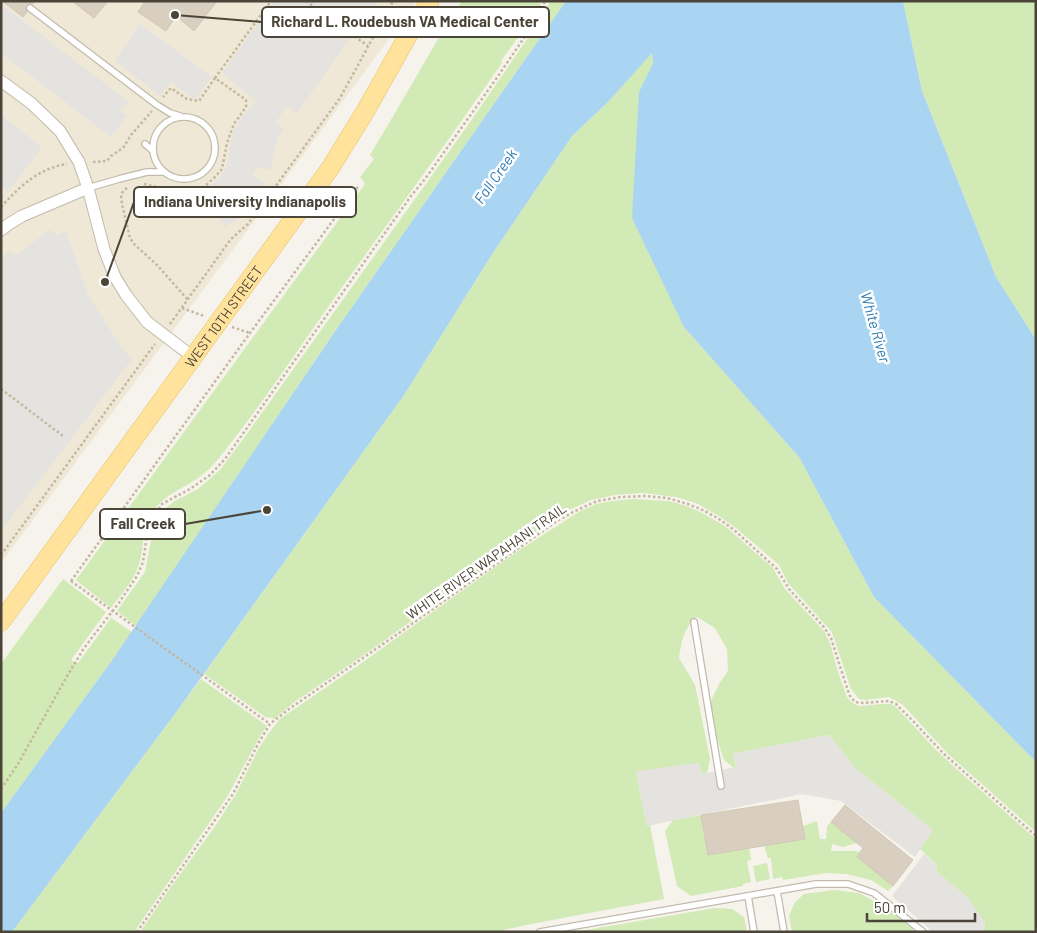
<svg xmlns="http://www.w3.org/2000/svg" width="1037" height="933" font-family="Barlow,sans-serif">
	<rect width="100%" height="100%" fill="#f6f3ec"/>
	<path fill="#efe8d6" d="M 1,1 L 417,1 L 1,563 Z"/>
	<path fill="#d2eab5" d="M 462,1 L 542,1 L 539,8 L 501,61 L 502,63 C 447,143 389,221 333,300 C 297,351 262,404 223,453 C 214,465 203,476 190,483 C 177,491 163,497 154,510 C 139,530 146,547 138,567 C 134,580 119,597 111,608 L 76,580 L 365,184 L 360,177 L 374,159 L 370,155 C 400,106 427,56 457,8 Z
		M 550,1 L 566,1 L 338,327 L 136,626 L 117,611 L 145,572 L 151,540 L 152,528 L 160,514 L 173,502 L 198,489 L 220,470 L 244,438 L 473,118 L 545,13 Z
		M 903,1 L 1036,1 L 1036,340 L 996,277 L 922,91 Z
		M 652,52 L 653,63 L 639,92 L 684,327 L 799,457 L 874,597 L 1036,762 L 1036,832 L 948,754 L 903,705 L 889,697 L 866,700 L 859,699 L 851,689 L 834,638 L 831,631 L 788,583 L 779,565 L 736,528 L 719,516 L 696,503 L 676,497 L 643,493 L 615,495 L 591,500 L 569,510 L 538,530 L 371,650 L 293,703 L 274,719 L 269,717 L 267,718 L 204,674 L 404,395 L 491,256 L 572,136 L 608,102 Z
		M 633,499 L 668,501 L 687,506 L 704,514 L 725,526 L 773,568 L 785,589 L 824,631 L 830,643 L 838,672 L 847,697 L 851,702 L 856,705 L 861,706 L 882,704 L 891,704 L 896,707 L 937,751 L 961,773 L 1036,839 L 1036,932 L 983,932 L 985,923 L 967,897 L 937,872 L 936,864 L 920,849 L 933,830 L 855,768 L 829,735 L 733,754 L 736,767 L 734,768 L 724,760 L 711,719 L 711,701 L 719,684 L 728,671 L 727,649 L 715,628 L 697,617 C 683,629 682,641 679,658 L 695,685 L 710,759 L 707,773 L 702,774 L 699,763 L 636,772 L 647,826 L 650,825 L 664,899 L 531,924 L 504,930 L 502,932 L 140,932 L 171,887 L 216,825 L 236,794 L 259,748 L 269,733 L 280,719 L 363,662 L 515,553 L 577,513 L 596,504 L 612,501 Z
		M 63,579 L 106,612 L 71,660 L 78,663 L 111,618 L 132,632 L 113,659 L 1,813 L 1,664 Z
		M 201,679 L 267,726 L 260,736 L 227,797 L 134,932 L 12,932 Z
		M 701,815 L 708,855 L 749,848 L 751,860 L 747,861 L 751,882 L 743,884 L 743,886 L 691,896 L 677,886 L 665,831 L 673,820 Z
		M 817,821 L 820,839 L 826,839 L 827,826 L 831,822 L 857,843 L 843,847 L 832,844 L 831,851 L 856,851 L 860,852 L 857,857 L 893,886 L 888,891 L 871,880 L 846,874 L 826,873 L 783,880 L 782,877 L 773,879 L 771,858 L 768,858 L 764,845 L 803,826 Z
		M 767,863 L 770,879 L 756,882 L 753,866 Z
		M 834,890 L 859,893 L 885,907 L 916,932 L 792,932 L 789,916 L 795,902 L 804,894 Z
		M 715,908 L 732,909 L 744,917 L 747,932 L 574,932 Z"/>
	<path fill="#e5e3e0" d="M 274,1 L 377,1 L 297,113 L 287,106 L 276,122 L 284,130 L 278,138 L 275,149 L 271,170 L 257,167 L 253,175 L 266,184 L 255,203 L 242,216 L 224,227 L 205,191 L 220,177 L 227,167 L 233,133 L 242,117 L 256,101 L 222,73 Z
		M 1,4 L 129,102 L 120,111 L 127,116 L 111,137 L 1,53 Z
		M 140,24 L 212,77 L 195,100 L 171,82 L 160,96 L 115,61 Z
		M 1,115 L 42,147 L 8,192 L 1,186 Z
		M 51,229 L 57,236 L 66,231 L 89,297 L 125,352 L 132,359 L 1,531 L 1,260 L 8,251 L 16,255 Z
		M 829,735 L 855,768 L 933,830 L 915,857 L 841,801 L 802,794 L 647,826 L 636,771 L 699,763 L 702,774 L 707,773 L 736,767 L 733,754 Z
		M 924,854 L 936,864 L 937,872 L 967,897 L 985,923 L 983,932 L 933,932 L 892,896 Z"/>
	<path fill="#a9d4f2" d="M 566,1 L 903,1 L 922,91 L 996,277 L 1036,340 L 1036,762 L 874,597 L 799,457 L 684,327 L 632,218 L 639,92 L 653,63 L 652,53 L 608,102 L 572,136 L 491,256 L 404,395 L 180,707 L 12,932 L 1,932 L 1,813 L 113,659 L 338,327 Z"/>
	<path fill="#d8cfc1" stroke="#d3c7b4" d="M 2,1 L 35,1 L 33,4 L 29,4 L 26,6 L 26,9 L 27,12 L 23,17 Z
		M 72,1 L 108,1 L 94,18 Z
		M 145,1 L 217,1 L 194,31 L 176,16 L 166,31 L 138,12 Z
		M 798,800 L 805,839 L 708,855 L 701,815 Z
		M 845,805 L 913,860 L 893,886 L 857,857 L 863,848 L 831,822 Z"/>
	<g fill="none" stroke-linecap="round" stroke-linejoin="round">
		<defs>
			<path id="lane" d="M 30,8 L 157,105 L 170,113 L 180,116
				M153 148a31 31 0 1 1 62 0a31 31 0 1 1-62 0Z
				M 145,144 L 153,151
				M 88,188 L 119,179 L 147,172 L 164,172
				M 694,622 L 721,786
				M 777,891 L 784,932
				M 748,896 L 754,932
				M 540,932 L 816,884 L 848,884 L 874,893 L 923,932"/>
			<path id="street" d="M 1,81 L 31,103 L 60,131 L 79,162 L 88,188 L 104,249 L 115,277 L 126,295 L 147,322 L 193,357
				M 1,230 L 9,224 L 22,216 L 88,188"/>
			<g id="primary">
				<path id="s1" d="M 1,622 L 331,167 L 366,110 L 410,32 L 430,1"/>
			</g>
		</defs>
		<use href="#lane" stroke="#c2bbae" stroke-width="8"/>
		<use href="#street" stroke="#c2bbae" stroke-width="13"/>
		<use href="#primary" stroke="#e6c16a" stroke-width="19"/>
		<path stroke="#c4b79f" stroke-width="2.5" stroke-dasharray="2.5 2.5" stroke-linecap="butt" d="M 306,1 L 368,46
			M 215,78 L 271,1
			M 93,162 L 107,161 L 111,156 L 123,148 L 131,135 L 152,111
			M 144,184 L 178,192 L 193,192 L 204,187 L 215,177 L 222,169 L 227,143 L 234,124 L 246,107 L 246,100 L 215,78 L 199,101 L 187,99 L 171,88 L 163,97
			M 127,188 L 124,190 L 121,195 L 122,204 L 130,238 L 134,244 L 157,265 L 188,300
			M 1,207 C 19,187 39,168 67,164
			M 182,308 L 204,316
			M 170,324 L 231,239 L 248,224 L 340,98 L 393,1
			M 232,327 L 250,333
			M 1,389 L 63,436
			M 1,555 L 155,344
			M 71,581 L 250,333 L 357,188 L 356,185
			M 1,789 L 18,764 L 66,678 L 84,648 L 118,604 L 137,576 L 143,562 L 149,522 L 162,504 L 190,489 L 210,475 L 225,459 L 411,196 L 425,179 L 494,82 L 530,29 L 545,1
			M 137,932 L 233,794 L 259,742 L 270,724 L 289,709 L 399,633 L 557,521 L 573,512 L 597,501 L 621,497 L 646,496 L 667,498 L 688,504 L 705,511 L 719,519 L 733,529 L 777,569 L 789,589 L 823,626 L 831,638 L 846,685 L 850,696 L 855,702 L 863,703 L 889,701 L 896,704 L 912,720 L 944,754 L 1036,836"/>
		<use href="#lane" stroke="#fff" stroke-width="5.5"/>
		<use href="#street" stroke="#fff" stroke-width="11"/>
		<use href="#primary" stroke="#ffe39c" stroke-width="18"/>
		<path stroke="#c4b79f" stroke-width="2.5" stroke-dasharray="2.5 2.5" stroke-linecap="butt" d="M 71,581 L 270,724"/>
	</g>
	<g text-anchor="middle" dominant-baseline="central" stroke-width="5" stroke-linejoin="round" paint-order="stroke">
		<g font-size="14" fill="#4b4439" stroke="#fff">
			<text stroke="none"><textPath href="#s1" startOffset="378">WEST 10TH STREET</textPath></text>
			<text transform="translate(486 561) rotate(-35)">WHITE RIVER WAPAHANI TRAIL</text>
		</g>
		<g font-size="15" font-style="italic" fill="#2e7ab2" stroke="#fff">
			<text transform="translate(495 176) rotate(-55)">Fall Creek</text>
			<text transform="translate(876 327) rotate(74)">White River</text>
		</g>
	</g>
	<path fill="none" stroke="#4b4439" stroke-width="2" d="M175 15L262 22M105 282L134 202M267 510L185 524"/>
	<g fill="#4b4439" stroke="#fff" stroke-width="2">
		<circle cx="175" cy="15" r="5"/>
		<circle cx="105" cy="282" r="5"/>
		<circle cx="267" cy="510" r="5"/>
	</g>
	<g fill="#fff" stroke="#4b4439" stroke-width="2">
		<rect x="262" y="7" width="287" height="30" rx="5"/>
		<rect x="134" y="187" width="222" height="30" rx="5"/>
		<rect x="100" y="509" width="85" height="30" rx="5"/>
	</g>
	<g font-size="15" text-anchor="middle" font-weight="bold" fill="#4b4439">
		<text x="405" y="27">Richard L. Roudebush VA Medical Center</text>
		<text x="245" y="207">Indiana University Indianapolis</text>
		<text x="143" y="529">Fall Creek</text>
	</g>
	<rect width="1037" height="933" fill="none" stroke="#4b4439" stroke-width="5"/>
	<path d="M867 913v8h108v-8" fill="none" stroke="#4b4439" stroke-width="2.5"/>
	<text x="874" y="913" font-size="15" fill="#4b4439" stroke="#ffffff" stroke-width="4" paint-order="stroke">50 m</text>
</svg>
